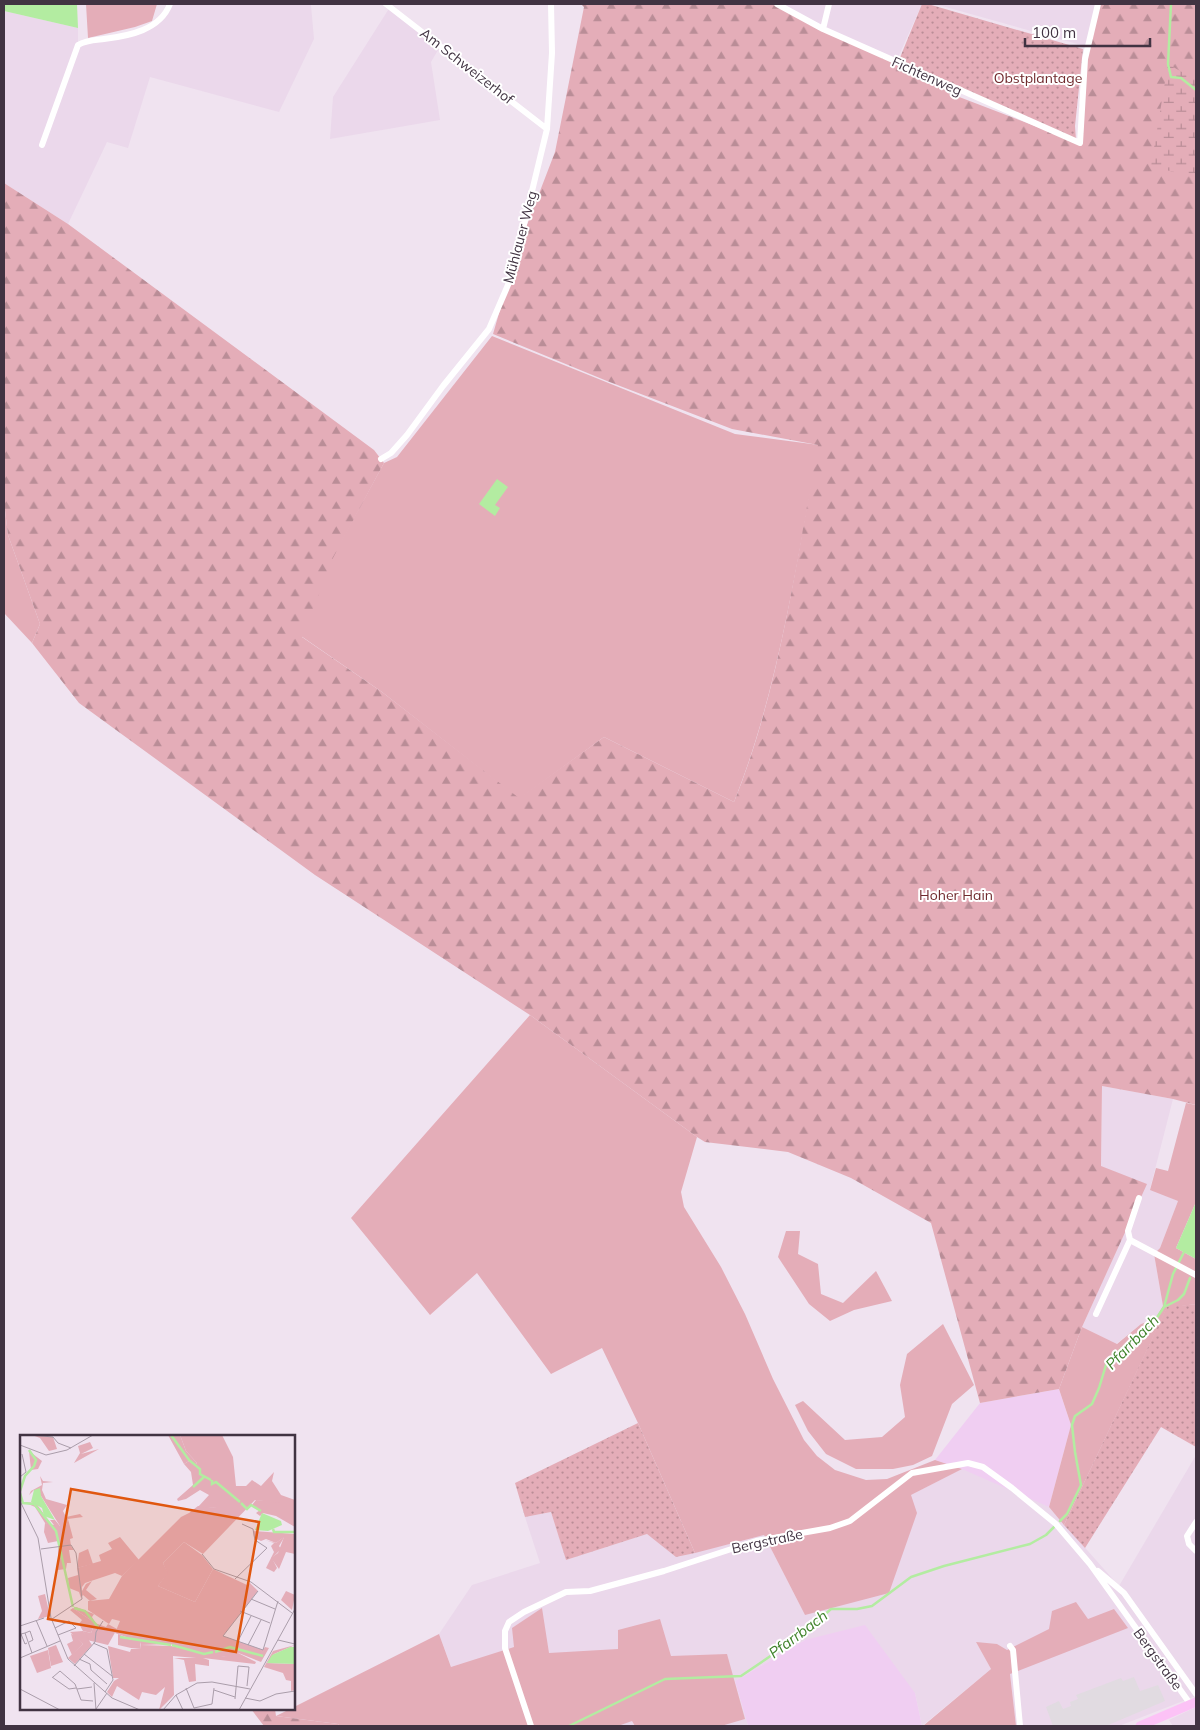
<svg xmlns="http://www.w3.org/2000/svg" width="1200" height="1730" font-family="Mulish,sans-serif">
	<defs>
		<pattern id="forest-firs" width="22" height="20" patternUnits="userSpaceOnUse" patternTransform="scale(1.25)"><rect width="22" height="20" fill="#e4adb8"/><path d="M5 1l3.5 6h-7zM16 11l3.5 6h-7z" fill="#ba8d97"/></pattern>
		<pattern id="wetland-marsh" width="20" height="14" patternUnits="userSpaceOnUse" patternTransform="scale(1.25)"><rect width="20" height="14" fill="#e4adb8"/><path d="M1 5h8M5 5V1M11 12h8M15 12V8" fill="none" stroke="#ba8d97"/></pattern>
		<pattern id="garden-dots" width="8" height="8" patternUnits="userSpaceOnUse" patternTransform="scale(1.25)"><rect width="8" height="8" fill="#e4adb8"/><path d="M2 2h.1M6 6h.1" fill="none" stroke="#ba8d97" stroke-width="1.8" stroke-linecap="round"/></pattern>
	</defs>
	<rect width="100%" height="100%" fill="#f0e3f0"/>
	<path fill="#ebd8eb" d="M 170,4 L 307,4 L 311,5 L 314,39 L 279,112 L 150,77 L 128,148 L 107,142 L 68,224 L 4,183 L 4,11 L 78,28 L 78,44 L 126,36 L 156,23 Z
		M 777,4 L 922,4 L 896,62 Z
		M 935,4 L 1098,4 L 1088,47 Z
		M 390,7 L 441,45 L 431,62 L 440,120 L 330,139 L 333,97 Z
		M 1102,1086 L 1173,1099 L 1150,1189 L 1178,1201 L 1160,1248 L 1154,1254 L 1163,1306 L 1155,1319 L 1141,1324 L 1116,1344 L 1082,1327 L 1146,1184 L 1101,1167 Z
		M 1196,1455 L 1196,1696 L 1119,1726 L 1016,1726 L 1010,1674 L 976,1642 L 991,1669 L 922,1726 L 915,1693 L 805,1640 L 735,1681 L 748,1726 L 473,1726 L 439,1634 L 472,1585 L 540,1563 L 525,1517 L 551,1512 L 566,1560 L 647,1534 L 677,1557 L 764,1535 L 805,1615 L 911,1495 L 961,1469 L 982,1464 L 1049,1507 L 1119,1586 Z
		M 1196,1707 L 1196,1726 L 1173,1726 L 1169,1720 Z"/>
	<path fill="#f0cef2" d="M 1059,1389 L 1071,1425 L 1049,1507 L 962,1469 L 935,1460 L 980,1403 Z
		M 865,1625 L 915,1693 L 922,1726 L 748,1726 L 735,1681 L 805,1640 Z"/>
	<path fill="#e4adb8" d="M 86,4 L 157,4 L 152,21 L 135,27 L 88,38 Z
		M 492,336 L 735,434 L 819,445 C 796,564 779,689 734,802 L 604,737 L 519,799 L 382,692 L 301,636 L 332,558 L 384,463 L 397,457 Z
		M 4,502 L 8,535 L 40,624 L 32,643 L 4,613 Z
		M 530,1015 L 697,1137 L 681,1192 L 684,1207 L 721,1267 L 745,1314 L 773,1379 L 804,1440 L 817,1456 L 835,1470 L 866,1480 L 887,1479 L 935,1460 L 962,1469 L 911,1495 L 917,1513 L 889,1593 L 805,1615 L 764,1535 L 695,1553 L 638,1423 L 602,1348 L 551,1374 L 477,1273 L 430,1315 L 351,1218 Z
		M 1186,1103 L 1196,1105 L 1196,1202 L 1176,1248 L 1196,1259 L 1196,1304 L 1167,1308 L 1064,1525 L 1049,1507 L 1071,1425 L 1059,1389 L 1082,1327 L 1117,1344 L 1141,1324 L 1155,1319 L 1163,1306 L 1154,1254 L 1160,1248 L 1178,1201 L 1150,1190 L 1156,1168 L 1168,1171 Z
		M 786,1231 L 800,1231 L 798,1254 L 818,1264 L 821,1294 L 843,1303 L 876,1271 L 892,1301 L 854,1310 L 830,1321 L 809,1304 L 778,1257 Z
		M 943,1324 L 974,1385 L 952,1404 L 932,1456 L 913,1465 L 893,1469 L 856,1469 L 826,1454 L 808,1431 L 795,1405 L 803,1401 L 845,1440 L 882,1437 L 905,1417 L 900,1385 L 907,1354 Z
		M 1076,1602 L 1088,1619 L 1114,1609 L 1128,1628 L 1010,1674 L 1016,1726 L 959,1726 L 958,1725 L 955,1726 L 923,1726 L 991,1669 L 976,1642 L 997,1644 L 1007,1650 L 1049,1629 L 1052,1611 Z
		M 542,1608 L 549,1653 L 618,1649 L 618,1630 L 660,1619 L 671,1656 L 727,1654 L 745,1719 L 721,1726 L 635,1726 L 632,1721 L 618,1726 L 339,1726 L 338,1724 L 276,1716 L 290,1709 L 294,1709 L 294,1707 L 439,1634 L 451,1667 L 514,1647 L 512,1628 Z"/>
	<path fill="url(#forest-firs)" d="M 581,4 L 777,4 L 896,62 L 954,95 L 1079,143 C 1077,96 1087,50 1098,4 L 1196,4 L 1196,1105 L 1173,1099 L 1102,1086 L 1101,1166 L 1147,1184 L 1082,1327 L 1059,1389 L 980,1403 L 931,1223 L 851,1178 L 788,1152 L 705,1142 L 697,1137 L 530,1015 L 315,875 L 79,703 L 32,643 L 40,624 L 8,535 L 4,502 L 4,183 L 68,224 L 374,450 L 384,463 L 333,558 L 302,637 L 382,692 L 519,798 L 604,737 L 734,802 C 779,691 796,563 818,445 L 732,429 L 607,381 L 493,334 L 517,251 L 555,152 L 584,7 Z
		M 251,1709 L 275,1709 L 276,1716 L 338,1724 L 339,1726 L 264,1726 Z"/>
	<path fill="url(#wetland-marsh)" d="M 1168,64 L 1196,80 L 1196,178 L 1151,166 Z"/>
	<path fill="url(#garden-dots)" d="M 922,4 L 928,4 L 1083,49 L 1075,126 L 1076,140 L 899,60 Z
		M 1196,1304 L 1196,1447 L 1161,1427 L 1085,1548 L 1064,1525 L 1167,1307 Z
		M 638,1423 L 695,1553 L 676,1557 L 647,1534 L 566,1560 L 551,1512 L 525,1517 L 515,1483 Z"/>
	<path fill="#e1dbe1" d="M 1134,1677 L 1140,1691 L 1158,1685 L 1165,1701 L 1106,1726 L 1053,1726 L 1046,1707 L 1059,1701 L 1063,1709 L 1071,1706 L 1070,1702 L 1078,1699 L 1076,1695 L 1121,1678 L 1123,1681 Z"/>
	<path fill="#b3eca1" d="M 4,4 L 77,4 L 78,28 L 4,11 Z
		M 497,479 L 508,487 L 495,505 L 500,508 L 495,516 L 479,504 Z
		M 1196,1202 L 1196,1259 L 1176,1248 Z"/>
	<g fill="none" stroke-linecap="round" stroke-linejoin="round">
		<path stroke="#b3eca1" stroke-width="2.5" d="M 1171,4 L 1168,64 L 1171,77 L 1181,78 L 1196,90
			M 1164,1307 L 1173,1274 L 1184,1252
			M 1060,1521 L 1067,1514 L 1081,1485 L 1075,1452 L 1072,1425 L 1075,1416 L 1092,1404 L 1099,1388 L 1106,1365 L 1120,1350 L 1154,1322 L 1164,1307 L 1178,1300 L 1184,1294 L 1190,1278
			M 569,1726 L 665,1679 L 741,1676 L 803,1634 L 831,1609 L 857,1609 L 872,1606 L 911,1577 L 944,1566 L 1030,1544 L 1046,1535 L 1054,1527"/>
		<path stroke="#fff" stroke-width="6" d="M 386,4 L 547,129
			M 777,4 L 823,29 L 1080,143 L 1085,59 L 1098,4
			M 823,29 L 829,4
			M 42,145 L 78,45 C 86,40 95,40 104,39 C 129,36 160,30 170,4
			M 381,459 L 391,453 L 407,435 L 443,386 L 489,329 L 511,278 L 547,129 L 552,53 L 551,4
			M 1130,1240 L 1196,1275
			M 1096,1314 L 1130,1240 L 1128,1231 L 1139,1198
			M 1196,1522 L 1187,1536 L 1189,1544 L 1196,1551
			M 1098,1571 L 1124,1593 L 1196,1694
			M 1010,1646 L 1013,1650 L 1020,1726
			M 531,1726 L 505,1648 L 505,1631 L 509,1622 L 524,1612 L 566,1592 L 590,1591 L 664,1571 L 756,1541 L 830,1528 L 850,1521 L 912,1473 L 968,1463 L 983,1467 L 1012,1488 L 1056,1524 L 1090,1564 L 1191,1705"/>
		<path stroke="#fcc2f6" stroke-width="9" d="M 1140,1726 L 1196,1702"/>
	</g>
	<g text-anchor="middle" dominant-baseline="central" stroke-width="4" stroke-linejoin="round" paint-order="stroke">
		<g font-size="14" fill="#413342" stroke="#fff">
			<text transform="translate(467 66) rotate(38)">Am Schweizerhof</text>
			<text transform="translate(927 76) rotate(24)">Fichtenweg</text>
			<text transform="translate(520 237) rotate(-75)">Mühlauer Weg</text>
			<text transform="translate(767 1541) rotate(-12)">Bergstraße</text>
			<text transform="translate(1158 1659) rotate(54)">Bergstraße</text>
		</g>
		<g font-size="14" fill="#702a2d" stroke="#fff">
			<text x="1038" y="78">Obstplantage</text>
			<text x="956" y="895">Hoher Hain</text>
		</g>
		<g font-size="15" font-style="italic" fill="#3f822a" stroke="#fff">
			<text transform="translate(1132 1342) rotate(-46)">Pfarrbach</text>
			<text transform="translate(798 1634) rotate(-37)">Pfarrbach</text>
		</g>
	</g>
	<g transform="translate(20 1435)">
		<rect width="275" height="275" fill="#f0e3f0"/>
		<path d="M 12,0 L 33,2 L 37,14 L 29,16 L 20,3 ZM 148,0 L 160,0 L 166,16 L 177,28 L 174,30 L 169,26 L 164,29 ZM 70,7 L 73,13 L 61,19 L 79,14 L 54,28 L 60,18 L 58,11 ZM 9,16 L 22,26 L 18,34 L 11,35 ZM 236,65 L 275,68 L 275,92 L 256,81 L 243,78 L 240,81 L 236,78 L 240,75 L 232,70 ZM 178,71 L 198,73 L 197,78 L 169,78 ZM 48,84 L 53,103 L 50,104 L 51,111 L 54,115 L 49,115 L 51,128 L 47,128 L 46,134 L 38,135 L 38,106 L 28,108 L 24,97 L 25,88 L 34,90 L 30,85 L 35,85 L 40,91 L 46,90 ZM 233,96 L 275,99 L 275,119 L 266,117 L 259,134 L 251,123 L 258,118 L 264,102 L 256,108 L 246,104 L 241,106 L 234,103 ZM 100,102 L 119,125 L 102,141 L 95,138 L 65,148 L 62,152 L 62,156 L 66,149 L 72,146 L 66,155 L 77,164 L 70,166 L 63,160 L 61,163 L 59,157 L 49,153 L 48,143 L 58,140 L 57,133 L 81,126 L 79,120 L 92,114 L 88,108 ZM 164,107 L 182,120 L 193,134 L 175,167 L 138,151 L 147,138 L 143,128 ZM 266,156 L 275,160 L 272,175 L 261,165 ZM 25,159 L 30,181 L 18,184 L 22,176 L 18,161 ZM 56,172 L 74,179 L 72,182 L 75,188 L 86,192 L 88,189 L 97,194 L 88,210 L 67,205 L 63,196 L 71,198 L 75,188 L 53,173 Z" fill="#e4adb8"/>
		<path d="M 160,0 L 202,0 L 213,22 L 216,51 L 226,51 L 232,45 L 241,51 L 254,37 L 252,46 L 261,60 L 275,65 L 275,68 L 260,68 L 235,65 L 183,119 L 164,107 L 143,128 L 148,138 L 138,151 L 175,167 L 193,134 L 227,150 L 230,148 L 238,156 L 203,201 L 243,215 L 245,212 L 249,213 L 241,227 L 216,217 L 206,222 L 184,220 L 150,209 L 121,210 L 120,207 L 95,198 L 100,186 L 92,184 L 89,189 L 68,175 L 68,166 L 89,164 L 102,141 L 161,82 L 169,78 L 197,78 L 197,73 L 178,72 L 189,60 L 180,55 L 166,64 L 158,66 L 157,64 L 173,50 L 171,37 L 164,29 L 169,26 L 174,30 L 177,28 L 166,16 ZM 20,41 L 23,46 L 33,47 L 23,48 L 22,55 L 26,64 L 47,70 L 43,76 L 46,82 L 60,79 L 63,82 L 48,84 L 46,91 L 40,91 L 21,61 L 14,55 L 9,60 L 11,56 L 22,50 ZM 4,67 L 16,68 L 33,92 L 25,88 L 15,72 ZM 265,101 L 259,111 L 261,114 L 252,123 L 257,133 L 254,137 L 246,133 L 254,117 L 251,111 L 254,108 L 245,105 L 256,108 ZM 63,196 L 72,210 L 55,229 L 48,223 L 63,209 L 50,197 ZM 275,210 L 254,219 L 247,228 L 275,229 L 275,255 L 271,256 L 271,246 L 266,245 L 263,238 L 244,232 L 253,216 Z" fill="#e4adb8"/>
		<path d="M 98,199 L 111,205 L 139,205 L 151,210 L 120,206 L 121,214 L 111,213 L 98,210 Z" fill="#e4adb8"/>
		<path d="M 28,215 L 31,233 L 17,238 L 10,221 Z" fill="#e4adb8"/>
		<path d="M 68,114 L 73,129 L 57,133 L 59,118 ZM 53,173 L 75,188 L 71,198 L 63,196 L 59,189 L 62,185 L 50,175 ZM 51,199 L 55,200 L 63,209 L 52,220 L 47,209 L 53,206 ZM 36,210 L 43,227 L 31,231 L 28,213 ZM 121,210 L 151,211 L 206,222 L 207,218 L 216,217 L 236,227 L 235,229 L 183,223 L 189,225 L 189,231 L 175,229 L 176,246 L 169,247 L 164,225 L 154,223 L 176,223 L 153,221 L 154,260 L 139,275 L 145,252 L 136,260 L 122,257 L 119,265 L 97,251 L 92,262 L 87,257 L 94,246 L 99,243 L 93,243 L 88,211 L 110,217 L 111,214 L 121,214 Z" fill="#e4adb8"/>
		<path d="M 20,53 L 21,61 L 35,85 L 24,81 L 22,73 L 11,67 L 14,55 ZM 242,78 L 261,86 L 262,90 L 248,96 L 235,95 ZM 270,212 L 275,212 L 275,229 L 247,228 L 252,220 Z" fill="#b3eca1"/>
		<path fill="none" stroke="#b3eca1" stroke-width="2.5" d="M 151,0 L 169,25 L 180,34 L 180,39 L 191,45M 192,45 L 192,49 L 196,47 L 220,67M 173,52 L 185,41M 0,56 L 5,41 L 14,31 L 16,25 L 9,15M 0,58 L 3,68 L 14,69 L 36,96 L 53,172M 221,68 L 227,74 L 231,70 L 241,76M 253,94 L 254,97 L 275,97M 54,173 L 65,176 L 78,192M 100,202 L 151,210M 152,210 L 184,219 L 193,217M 195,217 L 210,212 L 243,221"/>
		<path fill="none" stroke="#aa9daa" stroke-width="1" d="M 11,0 L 33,2 L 38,8 L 51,13M 0,10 L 26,20 L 47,15 L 73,0M 0,42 L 6,37 L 2,19M 0,66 L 18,103 L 31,183 L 48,224 L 92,263 L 120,275M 21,114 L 51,110 L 56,118 L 62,164 L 32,184M 182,119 L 194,134 L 231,147 L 272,178M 215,144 L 247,113 L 235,105 L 233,94 L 222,89M 238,156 L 203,201 L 243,215 L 258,166M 231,164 L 255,174M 220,176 L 250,188M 16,185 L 27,211M 0,191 L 24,183M 35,193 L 49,186 L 56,193 L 38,200M 5,198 L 12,218M 5,198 L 10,196 L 13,205 L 9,207M 5,198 L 1,199 L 5,209 L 7,208M 258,205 L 275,209M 218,206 L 231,181M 73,208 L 87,214 L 93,245 L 85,257M 228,210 L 241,185M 64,219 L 92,241M 0,223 L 40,206M 59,224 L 70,229 L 71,235 L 87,249M 54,231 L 75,207 L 76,197 L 83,186M 32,242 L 49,254 L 56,253M 33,242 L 40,236 L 55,249 L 61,265 L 73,266M 74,248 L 76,275M 166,253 L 174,273 L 192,269 L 194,253M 0,254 L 40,275M 57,254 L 72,252M 194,255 L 215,262M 156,260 L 163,275M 225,263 L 240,266 L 256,259 L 275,256M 215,264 L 218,231 L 229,232 L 227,251M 76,274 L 87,258M 143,275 L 156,260 L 177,248 L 192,247 L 230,254M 219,275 L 275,174"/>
		<path fill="#e0570f" fill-opacity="0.15" stroke="#e0570f" stroke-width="2.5" d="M 51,54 L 239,87 L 216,217 L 28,184 Z"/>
		<rect width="275" height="275" fill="none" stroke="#413342" stroke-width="2.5"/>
	</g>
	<rect width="1200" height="1730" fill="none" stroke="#413342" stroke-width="10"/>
	<path d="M1025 38v8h125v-8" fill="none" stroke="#413342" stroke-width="2.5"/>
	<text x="1032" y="38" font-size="15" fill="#413342" stroke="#ffffff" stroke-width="4" paint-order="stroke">100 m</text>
</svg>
